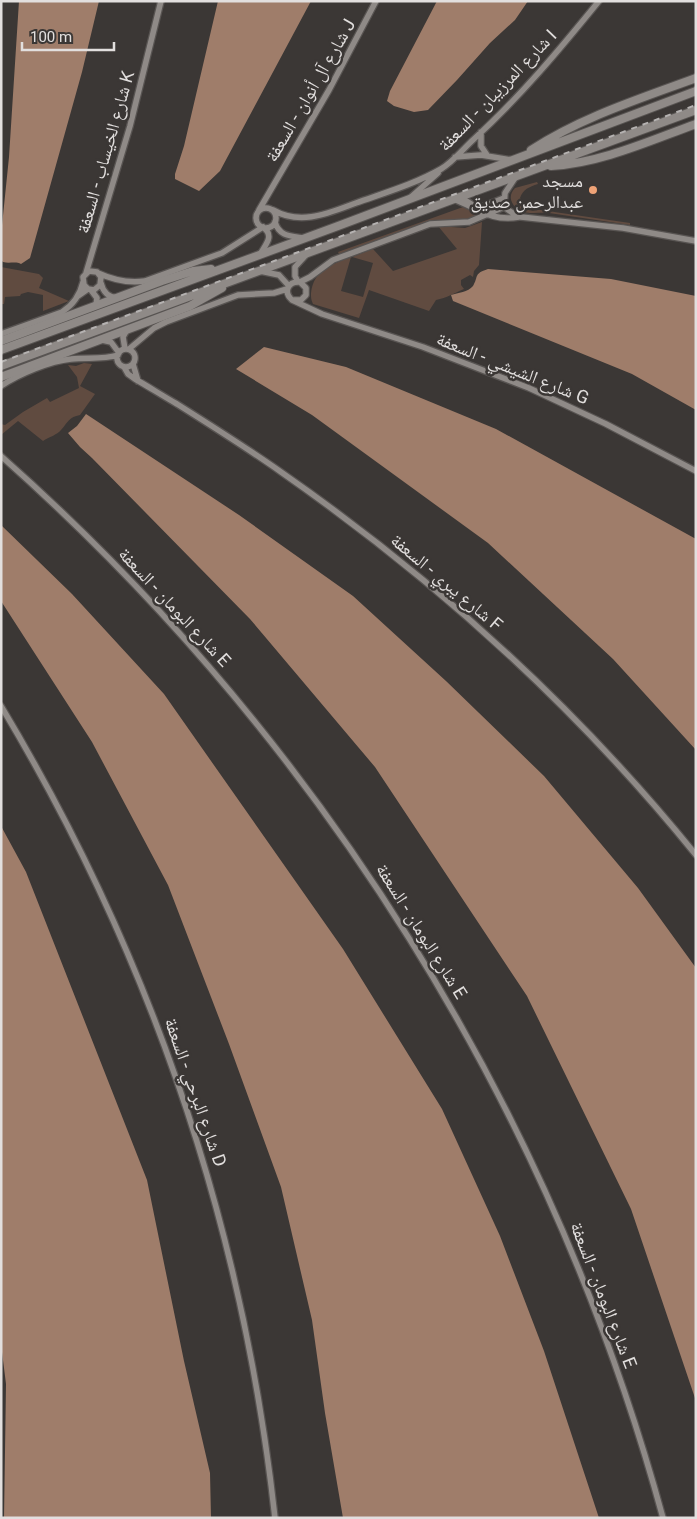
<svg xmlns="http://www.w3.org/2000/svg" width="697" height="1519" font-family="Roboto,'Noto Naskh Arabic',sans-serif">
	<rect width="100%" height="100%" fill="#3b3735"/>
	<path fill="#604b40" d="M 537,182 L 538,184 C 529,187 523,189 520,198 L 527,208 L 630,223 L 630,225 C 603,221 576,217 549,213 C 540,212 527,215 519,210 C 510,204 508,195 515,188 Z
		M 463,207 L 478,215 L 469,220 L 431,220 L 339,254 L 338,252 Z
		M 482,222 L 479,265 L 474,271 L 473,277 L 470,275 L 461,280 L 461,285 L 464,289 C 454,293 447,298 436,300 L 429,311 L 369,290 L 359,318 L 313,304 C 311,299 311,298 311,293 C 314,269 331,265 351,257 L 341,291 L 363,297 L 373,263 L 352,257 L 373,249 L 393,271 L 457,249 L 438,226 L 465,228 Z
		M 1,267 L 39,274 L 43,278 L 39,288 L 69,301 L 43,311 L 43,295 L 28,292 L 21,294 L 20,296 L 5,297 L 4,304 L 1,304 Z
		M 84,363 L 92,364 L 80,386 L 95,394 L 80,415 C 69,417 68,422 61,430 C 57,435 49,437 43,441 L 18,421 L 1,435 L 1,424 L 5,425 L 23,412 L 47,398 L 50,402 L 79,388 L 77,377 L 68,365 L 76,366 Z"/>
	<path fill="#9f7d6a" d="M 19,1 L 99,1 L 82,72 L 30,258 L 21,264 C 16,261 9,264 3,262 L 1,260 L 1,235 L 9,157 Z
		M 218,1 L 311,1 L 220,171 L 199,191 L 175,179 L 175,174 L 184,146 Z
		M 437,1 L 528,1 L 515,20 L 490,43 L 457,80 L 428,110 L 414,112 L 394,106 L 387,101 L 390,91 Z
		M 488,269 L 611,279 L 696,296 L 696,410 L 632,374 L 453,301 L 451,295 C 458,293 468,292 473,286 C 479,276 473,274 488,269 Z
		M 264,347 L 346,367 L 496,429 L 696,539 L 696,750 L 613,659 L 488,543 L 312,415 L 236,369 Z
		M 86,414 L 239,515 L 353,596 L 446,681 L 544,776 L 638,888 L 696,968 L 696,1401 L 631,1209 L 527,996 L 375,767 L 250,619 L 92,458 L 80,447 L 68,433 L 77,426 Z
		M 1,525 L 72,594 L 164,694 L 343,949 L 442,1109 L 500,1236 L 544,1351 L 599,1518 L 343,1518 L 325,1413 L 312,1320 L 281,1187 L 229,1044 L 168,885 L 92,742 L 1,601 Z
		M 1,826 L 26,872 L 147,1180 L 184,1361 L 210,1473 L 211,1518 L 4,1518 L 6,1384 L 1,1344 Z"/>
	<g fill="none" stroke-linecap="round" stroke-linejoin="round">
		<defs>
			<path id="street" d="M 481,132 L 481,146 L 487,155
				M 455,157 L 481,155 L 512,160
				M 411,197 L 438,173
				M 460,197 L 486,213
				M 453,199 C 478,208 490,222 519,217
				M 504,207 L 514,214 L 521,217 L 623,228 L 696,241
				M 504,207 L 505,193 L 515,178
				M256 218a10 10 0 1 1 20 0a10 10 0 1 1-20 0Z
				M 479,208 L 504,198
				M 259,210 L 329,90 L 376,1
				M 273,210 C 301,226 329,213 356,203 C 384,193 415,184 441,169 C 453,162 464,148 474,139 C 520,97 560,49 599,1
				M 275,222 C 279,236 290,236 303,238
				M 261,253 C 266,244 274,236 264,228
				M 260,271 L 279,275 L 289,286
				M 86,273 L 130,126 L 161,1
				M 98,273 C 113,280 130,283 145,281 L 222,253 L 263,227
				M 298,282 L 295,276 L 295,267 L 306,255
				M 300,282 L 310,277 L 333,260 L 430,224 L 469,222 L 504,207
				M 101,283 C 103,292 108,297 117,298
				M 91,290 L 97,298 L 96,305
				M 78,296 L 88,289 L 94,290 L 100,285 L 101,277 L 97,272 L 89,271 L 83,277 L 84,285 L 88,289
				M 294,300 L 301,300 L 306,295 L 306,288 L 300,282 C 288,281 283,292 292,300 L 322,314 L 423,347 L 529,388 L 606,424 L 696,471
				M 1,334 L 62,312 C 73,305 80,295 83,282
				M 102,340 L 111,342 L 119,353
				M117 358a9 9 0 1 1 18 0a9 9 0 1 1-18 0Z
				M 125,349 L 123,337 L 127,330
				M 129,349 L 154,328 L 166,322 L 238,295 L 274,293 L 287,289
				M 133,364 L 138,381
				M 124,367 L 128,374 L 135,379 C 149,387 163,396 177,404 C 212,426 247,448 281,472 C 436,580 577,708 696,855
				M 1,386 C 19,374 50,361 71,359 C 87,357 102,360 118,355
				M 1,456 C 319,738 551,1107 663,1518
				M 1,706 C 151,956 243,1227 275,1518"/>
			<path id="secondary" d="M 531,150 C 582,117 639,99 696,78
				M 551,166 C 601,163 649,141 696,124
				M 1,341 L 162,281 L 193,271 L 211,269
				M 1,350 L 338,226 L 696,91
				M 1,366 L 696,110
				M 1,377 L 190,306 L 222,288"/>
		</defs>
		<use href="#street" stroke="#585452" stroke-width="8"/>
		<use href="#secondary" stroke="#585452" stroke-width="10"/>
		<use href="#street" stroke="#8f8a87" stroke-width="5.5"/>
		<use href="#secondary" stroke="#8f8a87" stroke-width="8"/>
		<path stroke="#b5b2b1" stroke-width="2" stroke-dasharray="6 6" stroke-linecap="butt" d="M 1,362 L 696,105"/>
	</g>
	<circle fill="#efa377" stroke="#3b3735" stroke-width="2" cx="593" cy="190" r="5"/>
	<g text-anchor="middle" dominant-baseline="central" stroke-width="5" stroke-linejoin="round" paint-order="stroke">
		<g font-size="18" fill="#e2dfde" stroke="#3b3735">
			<text transform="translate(310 90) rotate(-60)">شارع آل أنوان - السعفة J</text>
			<text transform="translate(497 90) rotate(-46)">شارع المرزيبان - السعفة I</text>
			<text transform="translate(105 152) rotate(-74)">شارع الخيساب - السعفة K</text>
			<text transform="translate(513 368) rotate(22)">شارع الشيشي - السعفة G</text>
			<text transform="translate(447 582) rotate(40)">شارع يبري - السعفة F</text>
			<text transform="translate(175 607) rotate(47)">شارع البومان - السعفة E</text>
			<text transform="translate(422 931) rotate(58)">شارع البومان - السعفة E</text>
			<text transform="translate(196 1092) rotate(71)">شارع البرحي - السعفة D</text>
			<text transform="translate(604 1295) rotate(69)">شارع البومان - السعفة E</text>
		</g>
		<g font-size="18" fill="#e2dfde" stroke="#3b3735" text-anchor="end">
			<text x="583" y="180">مسجد<tspan x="583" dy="21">عبدالرحمن صديق</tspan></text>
		</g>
	</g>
	<rect width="697" height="1519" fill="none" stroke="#e2dfde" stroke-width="5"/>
	<path d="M22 42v8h92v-8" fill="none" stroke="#e2dfde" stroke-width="2.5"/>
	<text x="30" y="42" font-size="15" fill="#e2dfde" stroke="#3b3735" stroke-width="4" paint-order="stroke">100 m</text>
</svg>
